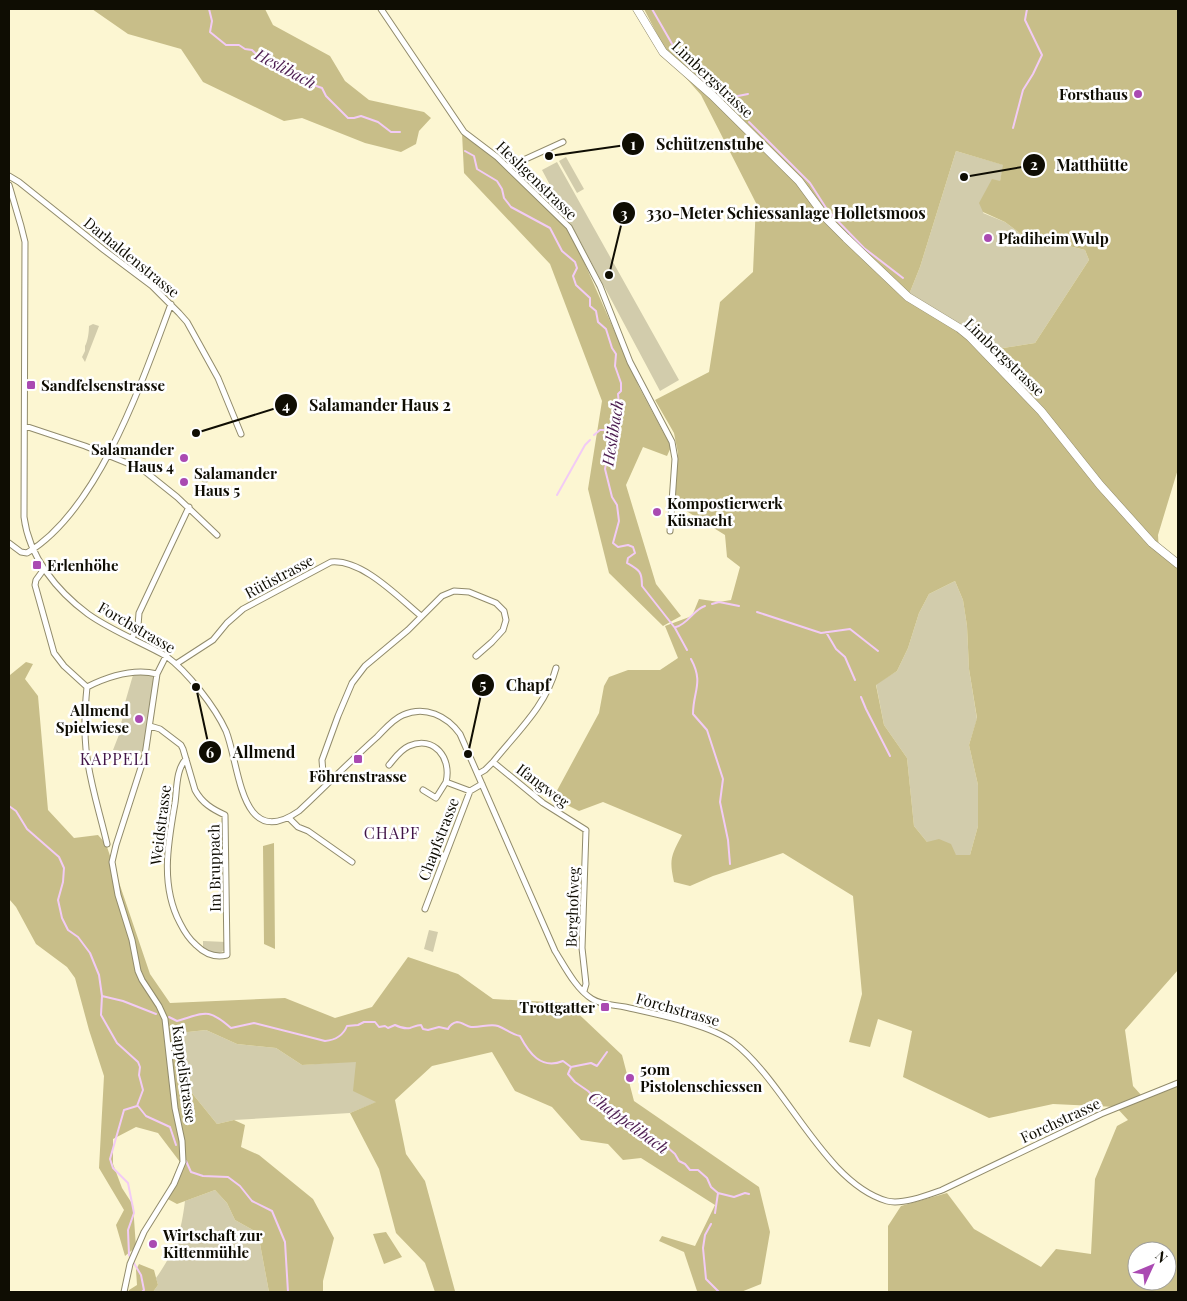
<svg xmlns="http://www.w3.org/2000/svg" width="1187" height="1301" font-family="'Playfair Display',serif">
	<rect width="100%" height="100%" fill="#fcf6d2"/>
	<path fill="#d2ccac" d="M 956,151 L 1004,165 L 1000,181 L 983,213 L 1005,222 L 1021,234 L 1085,250 L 1089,260 L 1035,343 L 1003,348 L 988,356 L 908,297 L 920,267 Z
		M 566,157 L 584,189 L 577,193 L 559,161 Z
		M 557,162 L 679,380 L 660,391 L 542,170 Z
		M 93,324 L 99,326 L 85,362 L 82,357 L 85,351 L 85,346 C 88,341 89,331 89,326 Z
		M 203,469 L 214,472 L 205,486 L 199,476 Z
		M 955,581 L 963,600 L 967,626 L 969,669 L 977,719 L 969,745 L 978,785 L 978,826 L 970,855 L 956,855 L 927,842 L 914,826 L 907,758 L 884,725 L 876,684 L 897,671 L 908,648 L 919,613 L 929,594 Z
		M 143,673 L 154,677 L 143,753 L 113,750 L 122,727 L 120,726 L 124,714 L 122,713 L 133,675 Z
		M 429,930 L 438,932 L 433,952 L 424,949 Z
		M 203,941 L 226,942 L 225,950 L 216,955 L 203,947 Z
		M 206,1030 L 237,1044 L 276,1048 L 302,1065 L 356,1061 L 377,1102 L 350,1113 L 234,1120 L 217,1124 L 179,1077 L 179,1033 Z
		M 215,1190 L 227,1203 L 235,1220 L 258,1233 L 269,1292 L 153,1292 L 158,1285 L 156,1278 C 175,1251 181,1234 185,1201 Z"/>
	<path fill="#c8be89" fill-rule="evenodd" d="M 92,9 L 265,9 L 273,25 L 330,56 L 345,81 L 369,100 L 424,112 L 431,118 L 419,131 L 416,144 L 401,152 L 365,143 L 302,118 L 284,121 L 203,82 L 181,49 L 128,34 Z
		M 644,9 L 1178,9 L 1178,469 L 1158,535 L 1159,552 L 1178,566 L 1178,970 L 1125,1030 L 1133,1086 L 1142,1096 L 1178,1083 L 1178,1292 L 888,1292 L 888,1226 L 901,1206 L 947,1193 L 974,1229 L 1041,1267 L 1056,1249 L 1091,1254 L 1095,1179 L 1117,1126 L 1128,1120 L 1116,1107 L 1053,1104 L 989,1118 L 903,1077 L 912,1031 L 878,1019 L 870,1047 L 849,1042 L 862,994 L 853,896 L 783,853 L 713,876 L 690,886 L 674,882 C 669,859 671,856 682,835 L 603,802 L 579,811 L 553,798 L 599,713 L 604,686 L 609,677 L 628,670 L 660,670 L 678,658 L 665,626 L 692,616 L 699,599 L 719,602 L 731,600 L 740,567 L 727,557 L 725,535 L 675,504 L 678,453 L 674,433 L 655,400 L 709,372 L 720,302 L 753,272 L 756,203 L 701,95 L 671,61 ZM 956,151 L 1003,165 L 1000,181 L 992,179 L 979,203 L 983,212 L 1005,222 L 1021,234 L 1085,250 L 1089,260 L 1035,343 L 1003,348 L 988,356 L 959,328 L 908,297 L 920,267 ZM 955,581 L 963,600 L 967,626 L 969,669 L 977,718 L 969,745 L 978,785 L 978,826 L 970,855 L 956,855 L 951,844 L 939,839 L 927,842 L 914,826 L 907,758 L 884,725 L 876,685 L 897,671 L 908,648 L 919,613 L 929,594 ZM 1137,1251 L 1167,1251 L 1167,1281 L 1137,1281 Z
		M 462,133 L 498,161 L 570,230 L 639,387 L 671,447 L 667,456 L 643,447 L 626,485 L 656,584 L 681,616 L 663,626 L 609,573 L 588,489 L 602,401 L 550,264 L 464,173 Z
		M 26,662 L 33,664 L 25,679 L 38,696 L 48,810 L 74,838 L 98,835 L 106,844 L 150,974 L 170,1003 L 285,998 L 335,1018 L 372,1007 L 408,957 L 458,974 L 493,999 L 567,1003 L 622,1055 L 634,1101 L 759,1187 L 770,1232 L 761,1284 L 741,1292 L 700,1292 L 697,1291 L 684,1252 L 659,1241 L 662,1236 L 695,1246 L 715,1205 L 641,1158 L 623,1160 L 608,1144 L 581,1140 L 552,1107 L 515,1091 L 492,1052 L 432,1066 L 395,1100 L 406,1154 L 425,1181 L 455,1291 L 462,1292 L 435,1292 L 425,1263 L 396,1233 L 379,1169 L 350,1113 L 376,1102 L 353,1091 L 356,1062 L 302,1065 L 276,1048 L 237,1044 L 206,1030 L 179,1033 L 179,1077 L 217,1124 L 234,1120 L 245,1125 L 241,1147 L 259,1155 L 313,1199 L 334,1238 L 323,1281 L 323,1292 L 269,1292 L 258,1233 L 235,1220 L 227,1203 L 215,1190 L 177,1204 L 164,1197 L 180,1162 L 158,1133 L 136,1127 L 113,1139 L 113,1164 L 122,1188 L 133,1205 L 136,1247 L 125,1256 L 116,1225 L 124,1210 L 99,1168 L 104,1076 L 89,1030 L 75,978 L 67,967 L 36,944 L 16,907 L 9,899 L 9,673 L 10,675 Z
		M 274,843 L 275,949 L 264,944 L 263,846 Z
		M 386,1232 L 402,1257 L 384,1264 L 373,1234 Z
		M 139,1264 L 154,1270 L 158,1285 L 153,1292 L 128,1292 L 129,1290 L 137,1285 L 136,1270 Z"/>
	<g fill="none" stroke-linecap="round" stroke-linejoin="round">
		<path stroke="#f2cbf5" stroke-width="2" d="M 209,9 L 212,21 L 210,32 L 226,45 L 239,45 L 245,49 L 252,50 L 259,57 L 267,59 L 308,83 L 322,88 L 326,96 L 348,118 L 354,118 L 361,116 L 378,122 L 391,132 L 400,132
			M 652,9 L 675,49 L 690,68
			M 699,77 L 739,112
			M 721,95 L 733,97 L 748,94
			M 749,122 L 810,183 L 828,211 L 864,248 L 903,278
			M 1013,128 L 1023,90 L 1033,74 L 1042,55 L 1025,20 L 1027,9
			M 465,151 L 474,156 L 477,169 L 497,181 L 502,189 L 504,198 L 511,207 L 550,228 L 562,251 L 575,262 L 577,268 L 573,276 L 576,285 L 590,298 L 590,306 L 596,311 L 598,322 L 606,329 L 612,348 L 616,354 L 615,366 L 621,383 L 621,391 L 618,394 L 619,405 L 613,420 L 613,438 L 609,448 L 605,469 L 612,497 L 617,505 L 619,521 L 613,543 L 618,547 L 628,545 L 633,547 L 635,553 L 628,558 L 627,563 C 639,570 642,571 642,586 L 675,628 L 687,650
			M 594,435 L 600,430 L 605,430 L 613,425
			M 557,495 L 585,445 L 590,440
			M 712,604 L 719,602 L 739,606
			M 757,612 L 821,633 L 850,629 L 878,651
			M 676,627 C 688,624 694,609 705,606
			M 826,632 L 836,649 L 845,657 L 855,680
			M 691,659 C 704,683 693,691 693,714 L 707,730 L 723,779 L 720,802 L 728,840 L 730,864
			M 861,697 L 866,709 L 890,756
			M 9,806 L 16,811 L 27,829 L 59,857 L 64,868 L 63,882 L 58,900 L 62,918 L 68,930 L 78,937 L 90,953 L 99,975 L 102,996 L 101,1015 L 117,1043 L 138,1062 L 140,1067 L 139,1075 L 143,1090 L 137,1106 L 124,1110 L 110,1159 L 113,1168 L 128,1183 L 134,1213 L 128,1230 L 129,1255 L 141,1275 L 144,1290 L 142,1292
			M 102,996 L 123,1001 L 156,1014
			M 169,1017 L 177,1021 C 205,1013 207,1007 231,1028 L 254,1023 L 325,1041 C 336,1040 343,1036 347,1026 L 358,1025 L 364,1022 L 375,1022 L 379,1027 L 385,1026 L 388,1028 L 395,1025 C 399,1027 404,1029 410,1028 C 414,1027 416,1025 421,1025 L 423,1029 L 428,1030 L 439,1027 L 448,1029 C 450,1025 452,1023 457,1022 C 462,1022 466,1026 471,1027 C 480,1028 490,1023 498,1026 C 506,1029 511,1034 520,1036 C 529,1053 541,1070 563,1061 L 571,1067 L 568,1074 L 575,1082 L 588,1091 L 601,1104 L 628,1124 L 645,1130 L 652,1137 L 659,1140 L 675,1154 L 679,1161 L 685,1164 L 690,1170 L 698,1170 L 707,1178 L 711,1187 L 718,1193 L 715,1213
			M 571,1067 L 591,1063 L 597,1066 L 607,1052
			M 138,1106 L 146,1116 L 170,1127 L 176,1145
			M 186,1161 L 191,1172 L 203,1176 L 228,1177 L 240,1186 L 252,1201 L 272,1211 L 285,1242 L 288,1292
			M 718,1193 L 734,1197 L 745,1193 L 749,1194
			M 711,1224 L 705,1235 L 703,1248 L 706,1279 L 719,1292"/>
		<defs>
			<path id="street" d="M 381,9 L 464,132 L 497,157 L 569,227 L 600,286 L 630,362 L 672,442 L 675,459 L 670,531
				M 508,167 L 563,142
				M 9,176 L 19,182 L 104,250 L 152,286 L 179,313 L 187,322 L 218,378 L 241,434
				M 9,185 L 21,226 L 25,242 L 24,517 C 29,557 57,591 88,614 C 112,631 141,642 166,656 C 188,672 215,707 226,731 C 240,766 240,852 299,811 C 325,787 350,761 377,737 C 385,729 393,719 403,715 C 425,705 447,716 460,734 L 555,951 C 565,967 576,989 592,999 C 601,1005 615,1005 625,1007 C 655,1014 709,1024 733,1042 C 786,1082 824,1183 887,1201 C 902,1205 928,1195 942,1190 L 1101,1114 L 1178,1083
				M 25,426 L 85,446 L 142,469 L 177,497 L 217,535
				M 9,543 L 21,552 L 27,553 C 99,510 143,379 171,304
				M 44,569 L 36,580 L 35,585 L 54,653 L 64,666 L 87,687
				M 132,638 L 138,626 L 139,613 L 189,507
				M 176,664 L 213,640 L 227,623 L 243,609 L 331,562 C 362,559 398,597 421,616
				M 87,687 C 85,707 84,729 86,749 C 89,781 100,813 107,844
				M 87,687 C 109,676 133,668 157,674
				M 150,726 L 160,729 L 181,745 L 183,749 L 195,790 C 202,803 212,809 225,815 L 227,955 C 215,958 204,953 196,945 C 189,939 184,931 180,923 C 160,885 168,843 175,803 C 177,789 176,769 186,759
				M 493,762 L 543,803 L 586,830 L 582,948 L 586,984 L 584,991
				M 389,765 C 395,758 400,750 409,746 C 434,735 452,758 446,782 L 470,791
				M 478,774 L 485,770 L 493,762 C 517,732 546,706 556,668
				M 329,782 L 323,773 L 322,760 L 338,716 L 352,683 L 365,666 L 408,630 L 442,596 L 454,591 L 469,592 L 496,603 L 504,611 L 506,620 L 503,630 L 492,642 L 476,656
				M 423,790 L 436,798 L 446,782
				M 289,818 L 298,827 L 308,831 L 352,862
				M 425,909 L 470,791 L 482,784
				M 124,1292 L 130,1264 L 144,1232 L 174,1184 L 183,1162 L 182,1141 L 175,1108 L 165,1019 L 159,1006 L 142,980 L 138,971 L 132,940 L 118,895 L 112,862 L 116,845 L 145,755 L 157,674 L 166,656"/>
			<path id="secondary" d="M 637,9 L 663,52 L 712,95 L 799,181 L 827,219 L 846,238 L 908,297 L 959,328 L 970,337 L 1041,411 L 1100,485 L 1152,543 L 1178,564"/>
		</defs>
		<use href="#street" stroke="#918b6b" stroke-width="7"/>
		<use href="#secondary" stroke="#918b6b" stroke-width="9"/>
		<use href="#street" stroke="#fff" stroke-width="5"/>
		<use href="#secondary" stroke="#fff" stroke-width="8"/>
	</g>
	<g fill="#aa4ab2" stroke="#fff" stroke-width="2">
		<circle cx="1138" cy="94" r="5"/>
		<circle cx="988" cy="238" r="5"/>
		<rect x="26" y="380" width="10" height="10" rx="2.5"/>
		<circle cx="184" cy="458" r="5"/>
		<circle cx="184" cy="482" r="5"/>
		<circle cx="657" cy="512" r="5"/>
		<rect x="32" y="560" width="10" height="10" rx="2.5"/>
		<circle cx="139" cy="719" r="5"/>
		<rect x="353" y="754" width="10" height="10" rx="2.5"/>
		<rect x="600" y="1002" width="10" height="10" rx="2.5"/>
		<circle cx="630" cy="1078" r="5"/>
		<circle cx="153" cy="1244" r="5"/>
	</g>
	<g text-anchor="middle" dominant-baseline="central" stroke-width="5" stroke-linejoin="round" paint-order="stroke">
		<g font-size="15" fill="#0f0d03" stroke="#fff">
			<text transform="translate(713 79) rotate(43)">Limbergstrasse</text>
			<text transform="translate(537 180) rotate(44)">Hesligenstrasse</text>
			<text transform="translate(132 257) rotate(39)">Darhaldenstrasse</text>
			<text transform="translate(1005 357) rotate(44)">Limbergstrasse</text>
			<text transform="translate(279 576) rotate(-28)">Rütistrasse</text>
			<text transform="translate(137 627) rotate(30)">Forchstrasse</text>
			<text transform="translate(543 785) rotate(37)">Ifangweg</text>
			<text transform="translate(160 825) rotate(-83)">Weidstrasse</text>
			<text transform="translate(438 839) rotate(-69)">Chapfstrasse</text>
			<text transform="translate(214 868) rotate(-91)">Im Bruppach</text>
			<text transform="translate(572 907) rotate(-88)">Berghofweg</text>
			<text transform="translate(678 1009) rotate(16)">Forchstrasse</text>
			<text transform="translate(185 1074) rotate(82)">Kappelistrasse</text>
			<text transform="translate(1060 1120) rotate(-25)">Forchstrasse</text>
		</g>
		<g font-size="15" font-weight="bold" fill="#0f0d03" stroke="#fff" text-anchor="start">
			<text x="1128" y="94" text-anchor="end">Forsthaus</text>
			<text x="998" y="238">Pfadiheim Wulp</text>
			<text x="41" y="385">Sandfelsenstrasse</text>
			<text x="174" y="449" text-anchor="end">Salamander<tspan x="174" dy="17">Haus 4</tspan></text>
			<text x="194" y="473">Salamander<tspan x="194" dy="17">Haus 5</tspan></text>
			<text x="667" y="503">Kompostierwerk<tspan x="667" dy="17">Küsnacht</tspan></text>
			<text x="47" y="565">Erlenhöhe</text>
			<text x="129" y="710" text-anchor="end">Allmend<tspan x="129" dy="17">Spielwiese</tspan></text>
			<text x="358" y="776" text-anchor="middle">Föhrenstrasse</text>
			<text x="595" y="1007" text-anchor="end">Trottgatter</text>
			<text x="640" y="1069">50m<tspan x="640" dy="17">Pistolenschiessen</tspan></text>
			<text x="163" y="1235">Wirtschaft zur<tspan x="163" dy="17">Kittenmühle</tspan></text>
		</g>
		<g font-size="16" font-style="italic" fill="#4d1e51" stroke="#fff">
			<text transform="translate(286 68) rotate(28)">Heslibach</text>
			<text transform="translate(612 433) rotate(-81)">Heslibach</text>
			<text transform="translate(629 1122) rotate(36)">Chappelibach</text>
		</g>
		<g font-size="16" letter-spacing="1" fill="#411446" stroke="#fff">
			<text x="115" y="758">KAPPELI</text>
			<text x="392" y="832">CHAPF</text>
		</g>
	</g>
	<path fill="none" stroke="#0f0d03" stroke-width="2" d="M549 156L633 144M964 177L1034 165M609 275L624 213M196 433L286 405M468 754L483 685M196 687L210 752"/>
	<g fill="#0f0d03" stroke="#fff" stroke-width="2">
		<circle cx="549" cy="156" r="5"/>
		<circle cx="964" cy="177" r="5"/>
		<circle cx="609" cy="275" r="5"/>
		<circle cx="196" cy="433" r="5"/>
		<circle cx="468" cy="754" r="5"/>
		<circle cx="196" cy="687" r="5"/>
		<circle cx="633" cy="144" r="12"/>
		<circle cx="1034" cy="165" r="12"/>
		<circle cx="624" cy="213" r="12"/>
		<circle cx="286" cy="405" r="12"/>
		<circle cx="483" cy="685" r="12"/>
		<circle cx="210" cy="752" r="12"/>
	</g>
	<g font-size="15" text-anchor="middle" font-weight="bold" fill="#fff">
		<text x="633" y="150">1</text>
		<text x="1034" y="170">2</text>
		<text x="624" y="219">3</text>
		<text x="286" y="411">4</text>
		<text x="483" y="690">5</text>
		<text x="210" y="758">6</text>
	</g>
	<g font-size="16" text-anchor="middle" font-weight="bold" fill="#0f0d03" stroke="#fff" stroke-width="5" stroke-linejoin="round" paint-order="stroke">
		<text x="710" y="150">Schützenstube</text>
		<text x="1092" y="171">Matthütte</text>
		<text x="786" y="219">330-Meter Schiessanlage Holletsmoos</text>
		<text x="380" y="411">Salamander Haus 2</text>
		<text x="528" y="691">Chapf</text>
		<text x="264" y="758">Allmend</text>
	</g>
	<rect width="1187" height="1301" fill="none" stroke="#0f0d03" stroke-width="20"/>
	<g transform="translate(1152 1266) rotate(46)"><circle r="24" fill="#ffffff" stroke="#9f9e9a"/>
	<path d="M0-4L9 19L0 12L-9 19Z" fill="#aa4ab2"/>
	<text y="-8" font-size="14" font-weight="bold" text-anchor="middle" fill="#0f0d03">N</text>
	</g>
</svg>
